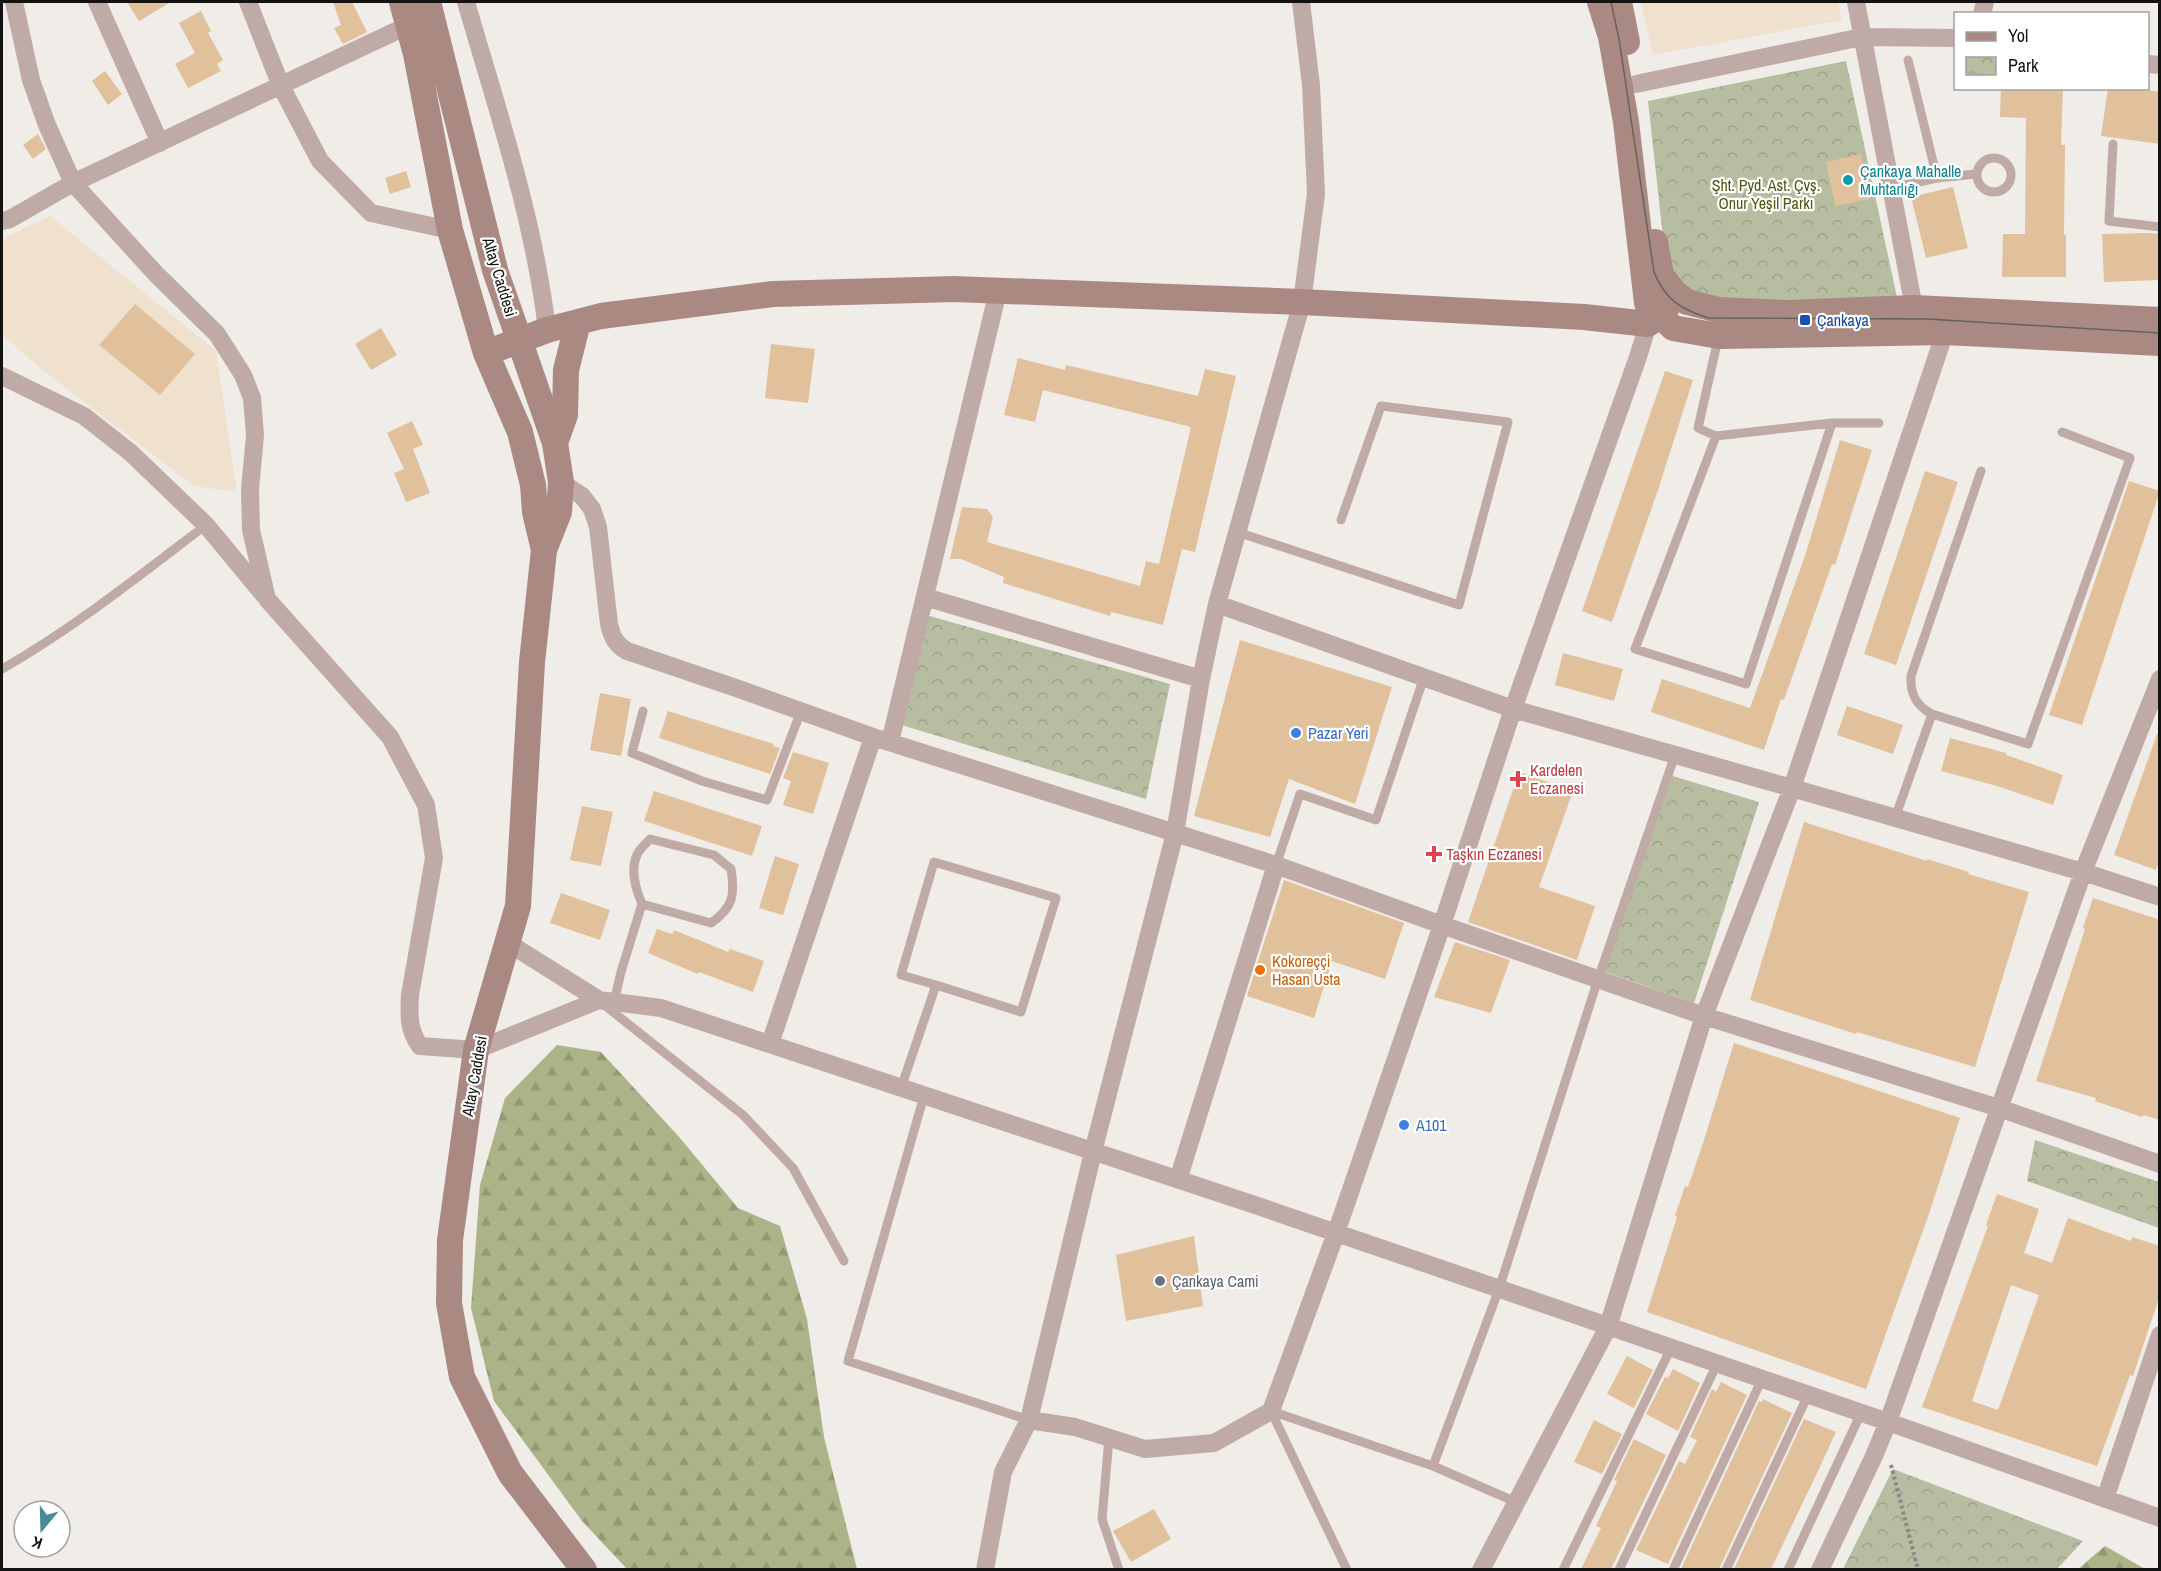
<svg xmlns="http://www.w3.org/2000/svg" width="2161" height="1571" font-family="'Archivo Narrow',sans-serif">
	<defs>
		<pattern id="forest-firs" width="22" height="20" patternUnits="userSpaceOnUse" patternTransform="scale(1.5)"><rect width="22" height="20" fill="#abb488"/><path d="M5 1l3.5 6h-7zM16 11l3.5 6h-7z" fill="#929a74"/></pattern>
		<pattern id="park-crowns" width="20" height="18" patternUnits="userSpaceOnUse" patternTransform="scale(1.5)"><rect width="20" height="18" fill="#b7bda1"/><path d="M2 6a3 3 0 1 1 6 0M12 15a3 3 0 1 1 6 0" fill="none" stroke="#9ca28a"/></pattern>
	</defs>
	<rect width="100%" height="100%" fill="#f0ece8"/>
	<path fill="#efe1cd" d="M 1641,2 L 1838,2 L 1842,20 L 1653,55 Z
		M 50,216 L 216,351 L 237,492 L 194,486 L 40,368 L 2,334 L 2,239 Z"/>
	<path fill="url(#forest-firs)" d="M 557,1045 L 601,1052 L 680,1138 L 738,1208 L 780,1226 L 807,1319 L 824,1437 L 857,1569 L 627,1569 L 582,1521 L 494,1401 L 471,1308 L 480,1185 L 505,1098 Z
		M 2105,1546 L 2145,1569 L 2078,1569 Z"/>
	<path fill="url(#park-crowns)" d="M 1846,61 L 1898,302 L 1717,302 L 1697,297 L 1670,274 L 1664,246 L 1648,101 Z
		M 926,615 L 1170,684 L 1146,799 L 895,723 Z
		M 1666,774 L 1759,802 L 1694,1003 L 1603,971 Z
		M 2035,1140 L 2159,1182 L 2159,1228 L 2027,1181 Z
		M 1893,1469 L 2083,1541 L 2057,1569 L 1843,1569 Z"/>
	<path fill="#e1c09c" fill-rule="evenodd" d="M 127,2 L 171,2 L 139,21 Z
		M 333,2 L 352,2 L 367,32 L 343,44 L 334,28 L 341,25 Z
		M 201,11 L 211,31 L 208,33 L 223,60 L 217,64 L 221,71 L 188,88 L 175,64 L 195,53 L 179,23 Z
		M 105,71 L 122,94 L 108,105 L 92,81 Z
		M 2001,88 L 2063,88 L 2061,145 L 2065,145 L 2064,235 L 2066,235 L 2066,277 L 2002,277 L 2003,234 L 2025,234 L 2026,118 L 2000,117 Z
		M 2108,88 L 2133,88 L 2160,92 L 2160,144 L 2101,136 Z
		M 38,134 L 46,149 L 33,159 L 23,145 Z
		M 1861,154 L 1870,199 L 1835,206 L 1826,162 Z
		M 406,171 L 411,187 L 390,194 L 385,178 Z
		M 1953,187 L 1968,248 L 1926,258 L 1911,197 Z
		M 2149,233 L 2160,234 L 2160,280 L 2104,282 L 2102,234 Z
		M 135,304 L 195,354 L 160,395 L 99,345 Z
		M 381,328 L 397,355 L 371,370 L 355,344 Z
		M 771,344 L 815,349 L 808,403 L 765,398 Z
		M 1018,358 L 1065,370 L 1066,365 L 1198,396 L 1205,369 L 1236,376 L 1195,552 L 1182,549 L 1163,625 L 1111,612 L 1110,616 L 1003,583 L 1004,577 L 961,559 L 950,559 L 962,507 L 987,509 L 993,517 L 987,542 L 1140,586 L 1146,561 L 1159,564 L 1191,427 L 1043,390 L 1035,422 L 1004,415 Z
		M 1665,371 L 1693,380 L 1658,490 L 1612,622 L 1582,611 Z
		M 412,421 L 423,445 L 413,449 L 430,493 L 406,502 L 394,473 L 404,469 L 387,433 Z
		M 1840,440 L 1872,450 L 1835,565 L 1832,564 L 1784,700 L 1781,699 L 1764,750 L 1651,712 L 1662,679 L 1750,708 L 1805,556 Z
		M 1925,471 L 1958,482 L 1896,665 L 1864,654 Z
		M 2129,481 L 2160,491 L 2082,725 L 2049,715 Z
		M 1240,640 L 1392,687 L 1355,804 L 1289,779 L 1270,837 L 1194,816 Z
		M 1563,653 L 1623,669 L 1614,701 L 1555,685 Z
		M 600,693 L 631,699 L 621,756 L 590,750 Z
		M 1847,706 L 1903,725 L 1893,754 L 1837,735 Z
		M 668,711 L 774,744 L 773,746 L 780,748 L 770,774 L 659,738 Z
		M 2157,734 L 2160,734 L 2160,860 L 2156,870 L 2114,855 Z
		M 1950,738 L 2006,753 L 2006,755 L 2063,775 L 2053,805 L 1997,786 L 1941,771 Z
		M 793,752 L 829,763 L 813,814 L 783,805 L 791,781 L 783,778 Z
		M 1519,772 L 1573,791 L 1539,887 L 1595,906 L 1577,960 L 1468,922 Z
		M 654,791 L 762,826 L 752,856 L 644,821 Z
		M 582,806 L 613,812 L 601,866 L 570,860 Z
		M 1804,822 L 1927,861 L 1927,859 L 1969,872 L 1968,874 L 2029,892 L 1975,1067 L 1857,1032 L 1856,1034 L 1750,1000 Z
		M 775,856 L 799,864 L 783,915 L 759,908 Z
		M 1284,880 L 1404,923 L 1385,979 L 1332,961 L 1314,1018 L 1247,996 Z
		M 561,893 L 610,910 L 600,940 L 550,923 Z
		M 2093,898 L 2160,920 L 2160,1120 L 2143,1115 L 2142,1117 L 2095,1101 L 2096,1098 L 2036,1081 L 2085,929 L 2083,928 Z
		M 657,929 L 672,934 L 674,930 L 728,952 L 730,949 L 764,961 L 753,992 L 699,972 L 698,974 L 648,953 Z
		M 1455,942 L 1510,960 L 1491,1013 L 1434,997 Z
		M 1734,1043 L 1960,1118 L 1929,1214 L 1866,1389 L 1647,1312 L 1677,1217 L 1675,1216 L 1685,1186 L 1688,1187 L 1704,1140 Z
		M 1997,1194 L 2039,1209 L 2024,1253 L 2052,1263 L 2068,1218 L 2131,1241 L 2132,1237 L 2160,1246 L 2160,1295 L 2133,1376 L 2130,1375 L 2097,1466 L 1922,1407 L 1988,1226 L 1986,1225 ZM 2011,1285 L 2039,1295 L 1998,1410 L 1972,1401 Z
		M 1194,1236 L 1203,1306 L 1126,1321 L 1116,1255 Z
		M 1627,1356 L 1653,1370 L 1634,1408 L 1607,1394 Z
		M 1673,1369 L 1700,1383 L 1678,1431 L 1646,1414 L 1665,1377 L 1668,1378 Z
		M 1721,1382 L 1747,1395 L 1668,1564 L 1636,1550 L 1679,1461 L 1685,1464 L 1697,1440 L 1690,1437 L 1712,1389 L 1716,1392 Z
		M 1763,1399 L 1792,1413 L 1719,1569 L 1681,1569 L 1759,1401 L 1762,1402 Z
		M 1804,1419 L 1836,1432 L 1818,1471 L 1771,1569 L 1734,1569 Z
		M 1594,1420 L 1622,1434 L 1602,1474 L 1574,1462 Z
		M 1634,1439 L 1666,1455 L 1611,1569 L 1581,1569 L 1601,1528 L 1596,1526 L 1617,1481 L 1614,1480 Z
		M 1154,1509 L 1171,1539 L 1131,1562 L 1113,1531 Z"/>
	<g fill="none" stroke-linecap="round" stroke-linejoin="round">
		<path stroke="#8a8785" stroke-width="4" stroke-dasharray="3 3" stroke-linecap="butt" d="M 1891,1465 L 1918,1570"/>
		<path stroke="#c0aaa5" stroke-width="9" d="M 1908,60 L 1937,178
			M 2113,144 L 2109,221 L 2160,227
			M1977 175a17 17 0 1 1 34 0a17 17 0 1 1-34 0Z
			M 1891,188 L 1937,178 L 1976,174
			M 1718,339 L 1698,428 L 1716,436 L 1832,423 L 1879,423
			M 1716,436 L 1635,649 L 1746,684 L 1832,423
			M 1981,471 L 1911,676 C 1910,694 1916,706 1932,714 L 2028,744 L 2130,458 L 2062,432
			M 1237,532 L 1459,605 L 1508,422 L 1381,406 L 1341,520
			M 2,669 C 74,628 140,575 206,525
			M 643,711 L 632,753 L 702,781 L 767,800 L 801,711
			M 1895,818 L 1932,714
			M 1276,865 L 1300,794 L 1376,820 L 1424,677
			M 614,1002 L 621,972 L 642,904 L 711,923 C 734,907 735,894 731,869 L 714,855 L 650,839 C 646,844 639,849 637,855 C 630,870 636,890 642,904
			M 603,1004 L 743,1115 L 793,1168 L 844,1261
			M 901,1088 L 936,985 L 1021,1012 L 1056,898 L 934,862 L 901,975 L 936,985
			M 924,1096 L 848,1361 L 1029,1420
			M 1271,1411 L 1433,1466 L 1516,1502
			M 1271,1411 L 1347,1570
			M 1109,1438 L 1102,1519 L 1119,1570
			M 1433,1466 L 1499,1289 L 1598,979 L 1675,755
			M 1563,1570 L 1671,1348
			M 1619,1570 L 1717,1364
			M 1673,1570 L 1762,1379
			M 1726,1570 L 1808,1395
			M 1788,1570 L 1861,1413"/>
		<path stroke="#c0aaa5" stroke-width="18" d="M 14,2 L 31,80 L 47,125 L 73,183 L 156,274 L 217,334 L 243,375 L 252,398 L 255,435 L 250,489 L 251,530 L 267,599 L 390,737 L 426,805 L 434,858 L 410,995 C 409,1014 408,1030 420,1046 L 476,1050 L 599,1000
			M 97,2 L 160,143
			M 248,2 L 281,86 L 320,161 L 371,213 L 450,230
			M 466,2 C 497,109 534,218 547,330
			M 1856,2 L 1914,308 L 1945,332 L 1792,788 L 2083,872 L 2160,897
			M 1982,14 L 1985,2
			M 2148,64 L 2160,65
			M 1636,84 L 1862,37 L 1956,38
			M 2,221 L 10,219 L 73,183 L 409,25
			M 2,376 L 84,416 L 131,453 L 206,525 L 264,595
			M 561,482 L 582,496 L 592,509 L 598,527 L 609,624 C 612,637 616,645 627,651 L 739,689 L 873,737 L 1276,865 L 1442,925 L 1704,1016 L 1999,1108 L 2160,1164
			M 925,597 L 1201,679
			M 1217,604 L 1302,302 L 1316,194 L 1311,85 L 1301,2
			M 890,742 L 998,291
			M 508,943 L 599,1000 L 661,1008 L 1255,1205 L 1888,1422 L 2160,1518
			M 770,1044 L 873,737
			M 1178,1180 L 1276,865
			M 1029,1420 L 1075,1427 L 1145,1449 L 1214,1443 L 1271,1411 L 1336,1233 L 1442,925 L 1513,709 L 1638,357 L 1648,324
			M 2105,1499 L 2160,1335
			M 985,1570 L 1003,1472 L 1029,1420 L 1093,1152 L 1175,833 L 1201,679 L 1217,604 L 1513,709 L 1792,788 L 1704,1016 L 1608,1327 L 1481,1570
			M 1820,1570 L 1874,1456 L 1888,1422 L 2083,872 L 2160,679"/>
		<path stroke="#aa8982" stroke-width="26" d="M 402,2 L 416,54 L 450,230 L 486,353 L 520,432 L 533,485 L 535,512 L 544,550
			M 428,2 L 495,270 L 555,443 L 561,482 L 559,512 L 544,550 L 532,662 L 518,906 L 476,1050 L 450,1240 L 449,1303 L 462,1377 L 510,1473 L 584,1570
			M 1600,2 L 1611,37 L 1626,122 L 1647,303 L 1673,328 L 1719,336 L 1945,332 L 2160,343
			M 1619,2 L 1627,42
			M 1655,242 L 1661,275 L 1674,292 L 1687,302 L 1719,310 L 1787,313 L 1914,308 L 2160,320
			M 486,353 L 547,330 L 601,316 L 773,294 L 954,289 L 1302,302 L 1584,317 L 1648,324 C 1659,316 1671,307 1674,292
			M 555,443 L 565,415 L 566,370 L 578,322"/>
		<path stroke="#64615f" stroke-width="1.5" d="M 1611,2 L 1619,39 L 1654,272 C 1665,300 1681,309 1708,318 L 1927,319 L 2160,333"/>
	</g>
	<circle fill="#0f9aa8" stroke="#fff" stroke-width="2" cx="1848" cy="180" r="6"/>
	<rect fill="#1a4fb4" stroke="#fff" stroke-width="2" x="1799" y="314" width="12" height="12" rx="3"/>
	<g fill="#3f7fe0" stroke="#fff" stroke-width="2">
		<circle cx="1296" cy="733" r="6"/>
		<circle cx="1404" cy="1125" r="6"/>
	</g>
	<g fill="#e0444e" stroke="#fff" stroke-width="2">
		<path d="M1515 770h6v6h6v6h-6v6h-6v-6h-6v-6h6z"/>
		<path d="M1431 845h6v6h6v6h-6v6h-6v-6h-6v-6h6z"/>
	</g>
	<circle fill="#e8710a" stroke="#fff" stroke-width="2" cx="1260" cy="970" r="6"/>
	<circle fill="#6b7280" stroke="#fff" stroke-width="2" cx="1160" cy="1281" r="6"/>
	<g text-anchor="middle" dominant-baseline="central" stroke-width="4.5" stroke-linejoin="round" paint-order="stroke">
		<g font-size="16" fill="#0d838f" stroke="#fff" text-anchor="start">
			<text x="1860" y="171">Çankaya Mahalle<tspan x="1860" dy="18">Muhtarlığı</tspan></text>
		</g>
		<g font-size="16" fill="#4e5712" stroke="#fff">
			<text x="1766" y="185">Şht. Pyd. Ast. Çvş.<tspan x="1766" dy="18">Onur Yeşil Parkı</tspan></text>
		</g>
		<g font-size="16" fill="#151312" stroke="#fff">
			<text transform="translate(500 277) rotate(73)">Altay Caddesi</text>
			<text transform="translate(474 1076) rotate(-80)">Altay Caddesi</text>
		</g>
		<g font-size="16" fill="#164399" stroke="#fff" text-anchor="start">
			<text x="1817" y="320">Çankaya</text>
		</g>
		<g font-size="16" fill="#366cbe" stroke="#fff" text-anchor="start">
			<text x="1308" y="733">Pazar Yeri</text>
			<text x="1416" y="1125">A101</text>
		</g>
		<g font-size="16" fill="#be3a42" stroke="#fff" text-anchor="start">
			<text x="1530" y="770">Kardelen<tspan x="1530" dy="18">Eczanesi</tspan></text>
			<text x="1446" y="854">Taşkın Eczanesi</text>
		</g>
		<g font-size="16" fill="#c56008" stroke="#fff" text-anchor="start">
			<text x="1272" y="961">Kokoreççi<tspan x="1272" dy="18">Hasan Usta</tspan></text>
		</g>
		<g font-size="16" fill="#5b616d" stroke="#fff" text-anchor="start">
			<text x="1172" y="1281">Çankaya Cami</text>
		</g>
	</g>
	<rect width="2161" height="1571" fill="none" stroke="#151312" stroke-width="6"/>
	<rect x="1954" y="12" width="195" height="78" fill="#ffffff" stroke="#a1a1a0" stroke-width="1.5"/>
	<rect x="1966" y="32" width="30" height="9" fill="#aa8982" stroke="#a1a1a0" stroke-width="1.5"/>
	<text x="2008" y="42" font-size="18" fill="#151312">Yol</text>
	<rect x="1966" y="57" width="30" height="18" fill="url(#park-crowns)" stroke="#a1a1a0" stroke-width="1.5"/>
	<text x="2008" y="72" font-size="18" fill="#151312">Park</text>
	<g transform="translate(42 1529) rotate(199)"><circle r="28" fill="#ffffff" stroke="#a1a1a0" stroke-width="1.5"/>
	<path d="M0-4.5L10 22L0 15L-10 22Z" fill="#478c99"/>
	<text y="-9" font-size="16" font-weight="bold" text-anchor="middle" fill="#151312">K</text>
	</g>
</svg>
